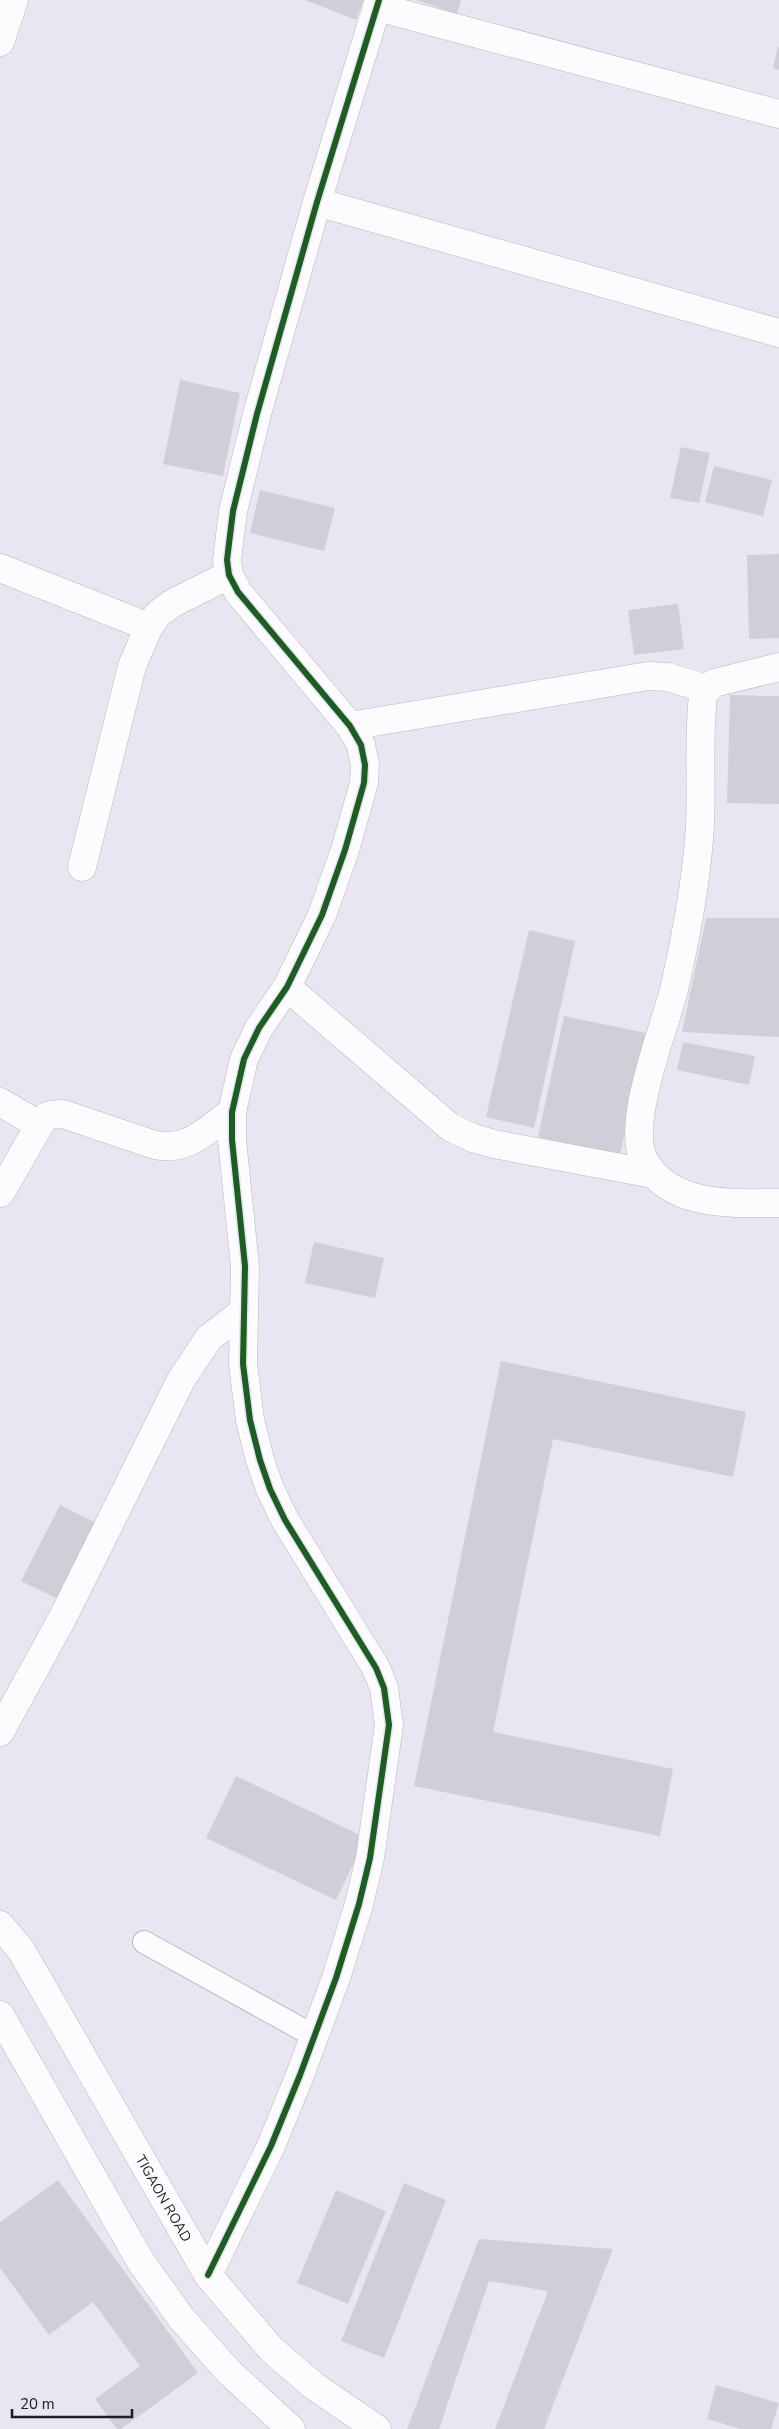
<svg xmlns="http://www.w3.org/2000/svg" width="779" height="2429" font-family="'Nunito Sans',sans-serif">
	<rect width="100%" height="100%" fill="#e9e6f1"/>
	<path fill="#d0cfd8" d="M 305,0 L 364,0 L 356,20 Z
		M 416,0 L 461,0 L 457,14 Z
		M 778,47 L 779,47 L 779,70 L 773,68 Z
		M 180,380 L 240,393 L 223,476 L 163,464 Z
		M 681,447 L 710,453 L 699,503 L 670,498 Z
		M 714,466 L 772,480 L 763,516 L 705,502 Z
		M 260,490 L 335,508 L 324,551 L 250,533 Z
		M 779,554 L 779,638 L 749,639 L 747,555 Z
		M 678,604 L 684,649 L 634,655 L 628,610 Z
		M 730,695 L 779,696 L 779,804 L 727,803 Z
		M 706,918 L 779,918 L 779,1037 L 682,1032 Z
		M 529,930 L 575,941 L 534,1128 L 486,1117 Z
		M 564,1016 L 646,1033 L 620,1155 L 538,1137 Z
		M 683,1042 L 755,1056 L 749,1085 L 677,1070 Z
		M 314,1242 L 384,1258 L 375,1298 L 305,1283 Z
		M 501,1361 L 746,1412 L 733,1477 L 553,1439 L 493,1732 L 673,1769 L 660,1836 L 414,1786 Z
		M 60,1505 L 98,1524 L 60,1600 L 21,1581 Z
		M 236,1776 L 366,1838 L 336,1900 L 206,1838 Z
		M 58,2180 L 198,2373 L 121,2429 L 117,2429 L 95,2399 L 140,2366 L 93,2302 L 49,2335 L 0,2268 L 0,2222 Z
		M 404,2183 L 446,2200 L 384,2358 L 341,2341 Z
		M 336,2190 L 386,2211 L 348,2304 L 297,2283 Z
		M 479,2239 L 613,2249 L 544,2429 L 495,2429 L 548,2291 L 489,2281 L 439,2429 L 407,2429 Z
		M 716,2385 L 779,2403 L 771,2429 L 741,2429 L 707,2419 Z"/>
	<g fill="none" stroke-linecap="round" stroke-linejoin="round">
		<defs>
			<path id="service" d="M 144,1942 L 314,2036"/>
			<path id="minor" d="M 377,7 L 779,114
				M 0,42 L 14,0
				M 317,202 L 779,333
				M 0,568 L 149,627
				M 779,667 L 714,683 L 707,689 L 703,696 C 698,739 702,782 700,825 C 697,879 686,937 674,990 C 664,1029 624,1127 645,1162 C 672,1208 733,1203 779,1203
				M 350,726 L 648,676 L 668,677 L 707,689
				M 82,867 L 132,666 L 149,627 L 158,614 L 173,603 L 229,575
				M 287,987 L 450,1127 L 473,1138 L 494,1144 L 653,1174
				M 0,1102 L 39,1125
				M 0,1193 C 9,1181 40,1120 47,1116 C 52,1114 58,1114 63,1114 L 155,1145 C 188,1152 206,1130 232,1112
				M 0,1732 L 63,1617 L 181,1380 L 209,1338 L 244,1311
				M 208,2275 L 271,2146 L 300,2075 L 336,1978 L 359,1904 L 370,1858 L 389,1725 L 384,1688 L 376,1668 L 285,1520 L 270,1489 L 260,1460 L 250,1420 L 243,1364 L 245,1266 L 232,1140 L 232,1112 L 244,1059 L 259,1028 L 287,987 L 322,915 L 345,850 L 364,783 L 365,765 L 361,745 L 350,726 L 238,592 L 229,575 L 227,560 L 233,511 L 257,414 L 317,202 L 379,0"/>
			<g id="tertiary">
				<path id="s1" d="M 0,1925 L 21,1950 L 208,2275 L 272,2350 L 314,2386 L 377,2429"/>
				<path d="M 0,2015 L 141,2262 L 182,2319 L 229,2372 L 291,2429"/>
			</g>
		</defs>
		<use href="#service" stroke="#b9b7bf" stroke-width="24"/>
		<use href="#minor" stroke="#b9b7bf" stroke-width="29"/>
		<use href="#tertiary" stroke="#b9b7bf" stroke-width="29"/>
		<use href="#service" stroke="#fcfbfd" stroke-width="22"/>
		<use href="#minor" stroke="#fcfbfd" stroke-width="28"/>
		<use href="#tertiary" stroke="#fcfbfd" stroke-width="28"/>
		<defs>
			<path id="cycleway" d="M 208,2275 L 271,2146 L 300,2075 L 336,1978 L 359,1904 L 370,1858 L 389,1725 L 384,1688 L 376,1668 L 285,1520 L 270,1489 L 260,1460 L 250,1420 L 243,1364 L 245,1266 L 232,1140 L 232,1112 L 244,1059 L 259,1028 L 287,987 L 322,915 L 345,850 L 364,783 L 365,765 L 361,745 L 350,726 L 238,592 L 229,575 L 227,560 L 233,511 L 257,414 L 317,202 L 379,0"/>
		</defs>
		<use href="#cycleway" stroke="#e7e2f5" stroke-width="9"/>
		<use href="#cycleway" stroke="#1b5e20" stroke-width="6"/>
	</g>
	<g text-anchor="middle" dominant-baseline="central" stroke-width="4" stroke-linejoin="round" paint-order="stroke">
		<g font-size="14" fill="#1f1d23" stroke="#e7e2f5">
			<text stroke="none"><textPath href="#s1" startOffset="319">TIGAON ROAD</textPath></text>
		</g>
	</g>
	<path d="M12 2409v8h120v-8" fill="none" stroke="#1f1d23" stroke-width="2.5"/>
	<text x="20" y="2409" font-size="15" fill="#1f1d23" stroke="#e7e2f5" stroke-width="4" paint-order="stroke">20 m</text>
</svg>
